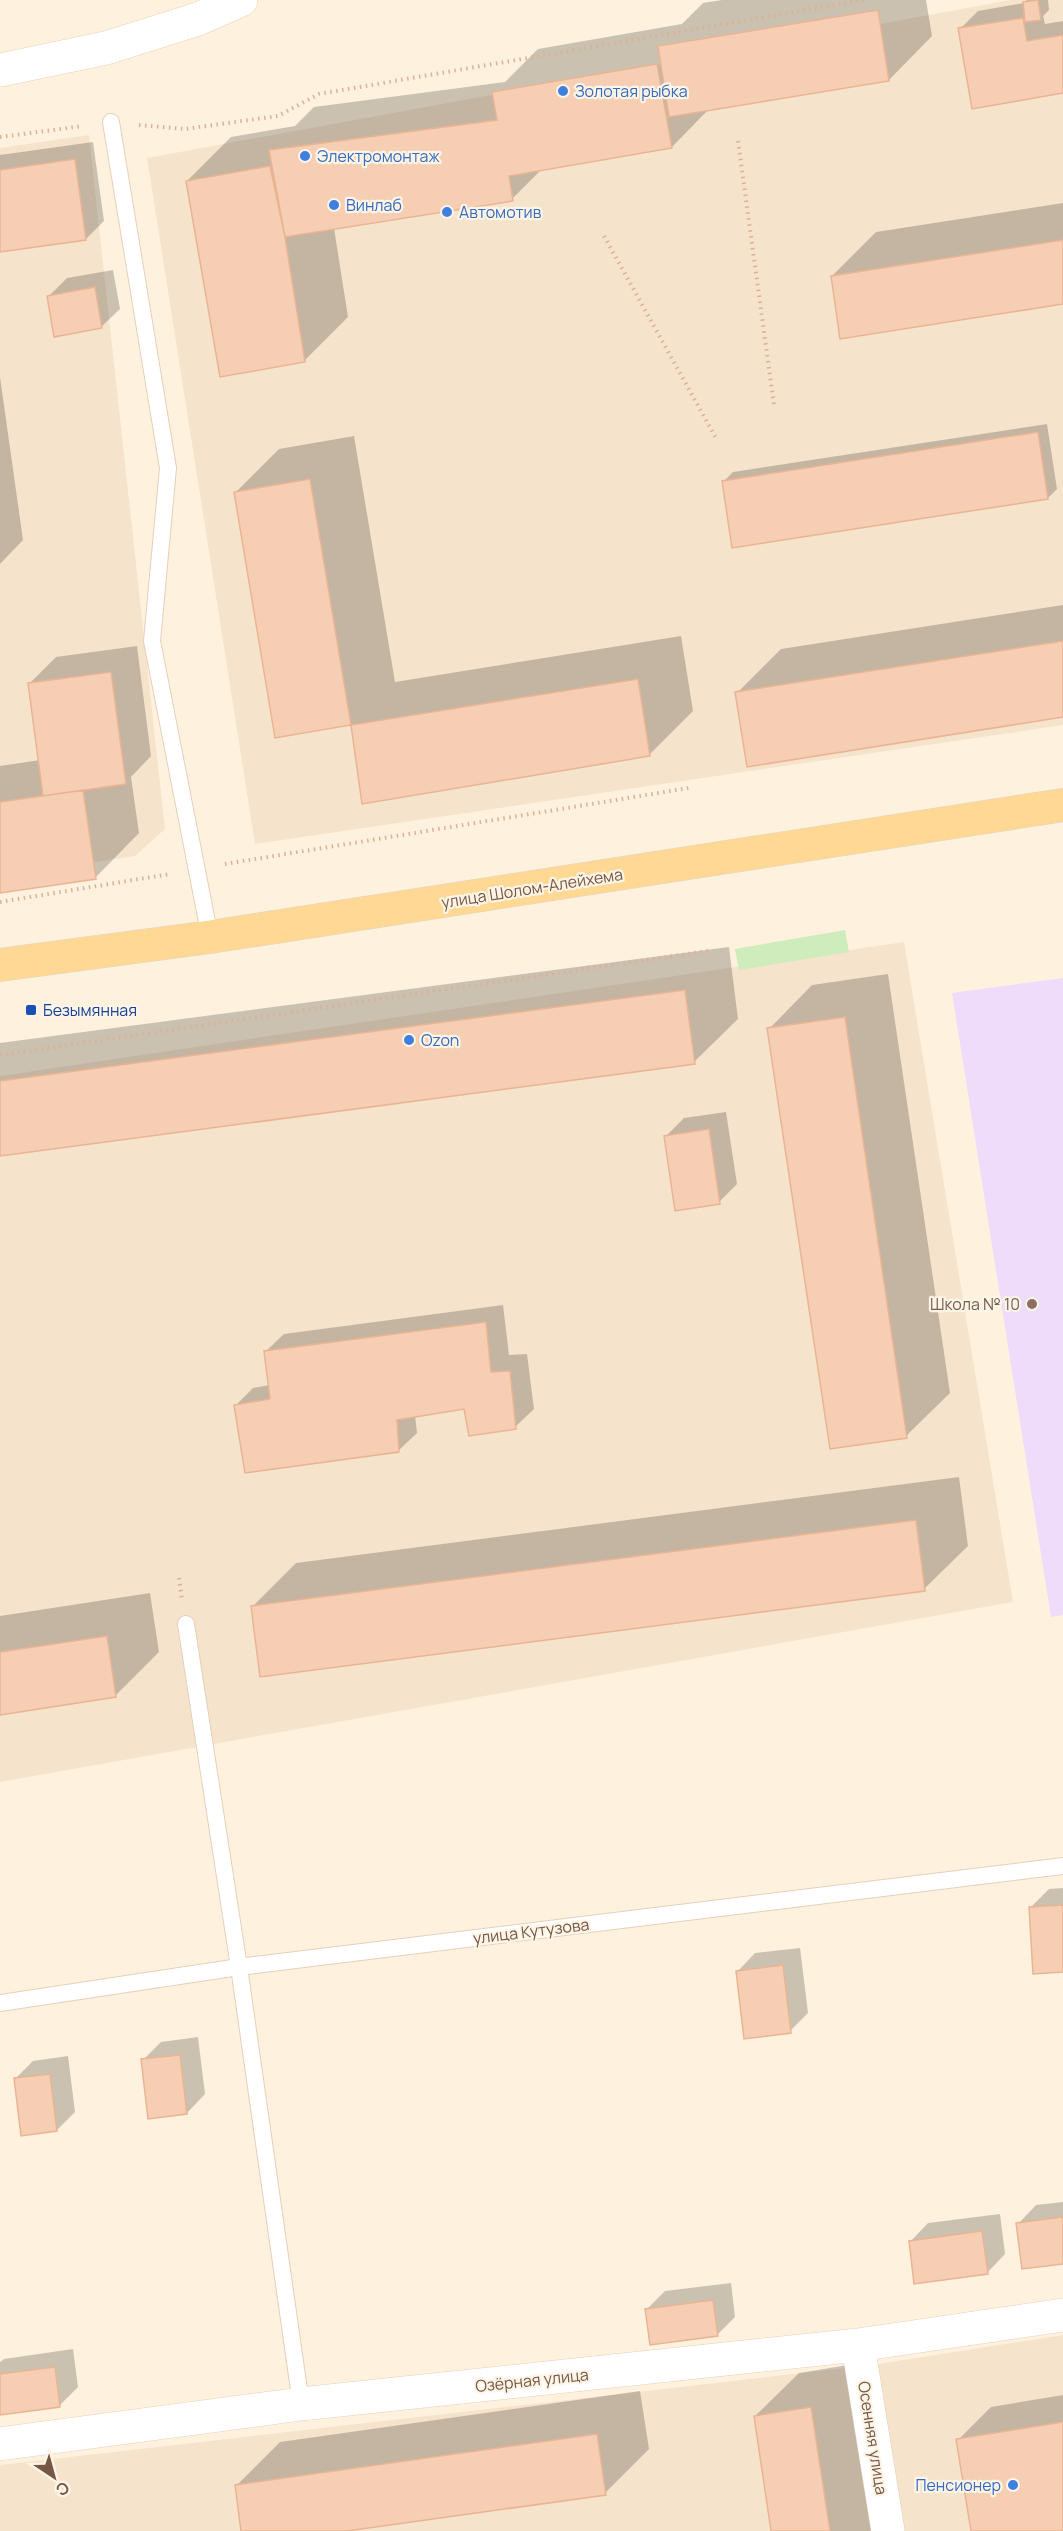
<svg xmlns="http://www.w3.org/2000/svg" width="1063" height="2531" font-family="Manrope,sans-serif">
	<rect width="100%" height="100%" fill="#fef2de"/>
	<path fill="#f6e3cc" d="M 1011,0 L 1063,0 L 1063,725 L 255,844 L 147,158 Z
		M 89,135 L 165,829 L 135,856 L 0,877 L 0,148 Z
		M 904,942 L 1013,1602 L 0,1782 L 0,1076 Z
		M 1063,2335 L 1063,2531 L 0,2531 L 0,2465 L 872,2365 Z"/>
	<path fill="#efdbfa" d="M 1063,978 L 1063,1615 L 1051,1617 L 952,993 Z"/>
	<path fill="#cfecbc" d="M 845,930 L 849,952 L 739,970 L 735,949 Z"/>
	<path fill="#0003" d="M 722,0 L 926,0 L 932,36 L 889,80 L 709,109 L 672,147 L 542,169 L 512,199 L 334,228 L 348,317 L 304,361 L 187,181 L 231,137 L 295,126 L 314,107 L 505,82 L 538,49 L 682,24 L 703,3 Z
		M 1027,0 L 1048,0 L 1049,10 L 1043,16 L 1045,24 L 1063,21 L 1063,92 L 960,29 L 978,11 L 1024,3 Z
		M 93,142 L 104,221 L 86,239 L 0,251 L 0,155 Z
		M 1063,203 L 1063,303 L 832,276 L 876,232 Z
		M 113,270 L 120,309 L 101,327 L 49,296 L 67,278 Z
		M 0,377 L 23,540 L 0,564 Z
		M 1047,424 L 1057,489 L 1048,498 L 724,481 L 733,472 Z
		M 354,436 L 395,682 L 681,636 L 693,711 L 650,754 L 363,802 L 353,724 L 276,736 L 235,493 L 279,449 Z
		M 1063,605 L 1063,716 L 737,693 L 781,649 Z
		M 137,646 L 151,756 L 131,777 L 139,833 L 96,877 L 0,892 L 0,766 L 40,760 L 30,683 L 56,657 Z
		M 729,947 L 738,1019 L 694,1062 L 0,1154 L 0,1043 Z
		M 888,974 L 950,1393 L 906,1436 L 769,1029 L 812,985 Z
		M 726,1112 L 737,1184 L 719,1202 L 666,1136 L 684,1118 Z
		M 503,1305 L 509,1355 L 527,1354 L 534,1409 L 515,1427 L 465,1407 L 415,1415 L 417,1433 L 398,1451 L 235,1406 L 253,1388 L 270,1385 L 265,1352 L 284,1334 Z
		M 959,1477 L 968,1546 L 924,1589 L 252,1607 L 296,1563 Z
		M 150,1593 L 159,1652 L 115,1696 L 0,1713 L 0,1616 Z
		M 1063,1888 L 1063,1971 L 1031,1907 L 1049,1889 Z
		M 800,1948 L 808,2013 L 790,2031 L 737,1972 L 755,1953 Z
		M 198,2037 L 205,2094 L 187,2113 L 143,2060 L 161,2042 Z
		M 68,2056 L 75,2112 L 57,2130 L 15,2079 L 33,2061 Z
		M 1063,2202 L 1063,2262 L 1018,2224 L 1036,2205 Z
		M 1000,2214 L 1005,2254 L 987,2273 L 910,2242 L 928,2223 Z
		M 731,2283 L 735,2317 L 717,2335 L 647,2309 L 665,2291 Z
		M 73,2349 L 78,2387 L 60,2405 L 0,2413 L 0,2362 L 4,2359 Z
		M 854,2364 L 880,2531 L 773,2531 L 755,2416 L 799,2373 Z
		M 640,2391 L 649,2449 L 605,2493 L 336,2531 L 243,2531 L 236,2486 L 280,2442 Z
		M 1063,2395 L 1063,2531 L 972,2531 L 958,2440 L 991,2407 Z"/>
	<path fill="#f6ceb3" stroke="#eab492" stroke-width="1.5" d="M 1038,0 L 1041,20 L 1025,22 L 1023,2 Z
		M 878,10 L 889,81 L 669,117 L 658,46 Z
		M 1023,18 L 1027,41 L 1063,35 L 1063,93 L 972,109 L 958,28 Z
		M 657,64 L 672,148 L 509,176 L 513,201 L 285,237 L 269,150 L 497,120 L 492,92 Z
		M 75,159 L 86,240 L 0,252 L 0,170 Z
		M 270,166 L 285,237 L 305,362 L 220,377 L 186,181 Z
		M 1063,240 L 1063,304 L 840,339 L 831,276 Z
		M 95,287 L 102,328 L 54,337 L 47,296 Z
		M 1038,432 L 1048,499 L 732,548 L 722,481 Z
		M 310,479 L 351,725 L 275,738 L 234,492 Z
		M 1063,641 L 1063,717 L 747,767 L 735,692 Z
		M 111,672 L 126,784 L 43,796 L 28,683 Z
		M 638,679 L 650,756 L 362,804 L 351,725 Z
		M 83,790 L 96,879 L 0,893 L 0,802 Z
		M 685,990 L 695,1064 L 0,1156 L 0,1081 Z
		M 845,1017 L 907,1438 L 830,1449 L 767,1028 Z
		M 709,1129 L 720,1204 L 675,1211 L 664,1136 Z
		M 486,1322 L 491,1372 L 510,1371 L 516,1429 L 469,1436 L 464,1409 L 397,1420 L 399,1452 L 245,1473 L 234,1405 L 270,1399 L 264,1351 Z
		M 916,1520 L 925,1591 L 260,1677 L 251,1606 Z
		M 107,1636 L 116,1697 L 0,1715 L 0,1652 Z
		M 1063,1905 L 1063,1972 L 1033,1974 L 1029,1907 Z
		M 783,1965 L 791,2033 L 744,2039 L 736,1971 Z
		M 180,2055 L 187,2114 L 148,2119 L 141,2059 Z
		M 50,2074 L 57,2131 L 21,2136 L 14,2078 Z
		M 1063,2217 L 1063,2264 L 1022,2269 L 1016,2223 Z
		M 982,2231 L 988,2274 L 914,2284 L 909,2241 Z
		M 713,2300 L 718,2336 L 650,2345 L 645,2309 Z
		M 55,2367 L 60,2407 L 0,2415 L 0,2374 Z
		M 811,2407 L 830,2531 L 771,2531 L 754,2416 Z
		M 1063,2422 L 1063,2531 L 971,2531 L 956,2439 Z
		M 597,2434 L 606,2495 L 347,2531 L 241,2531 L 235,2485 Z"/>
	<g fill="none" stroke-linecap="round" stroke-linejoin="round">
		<defs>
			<path id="lane" d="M 111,122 L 168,468 L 152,641 L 210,937
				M 186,1624 L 239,1967 L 301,2404
				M 0,2003 L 239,1967 L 1063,1866"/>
			<path id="street" d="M 858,2345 L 888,2531
				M 0,2444 L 301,2404 L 858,2345 L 1063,2315"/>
			<path id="secondary" d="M 0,70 L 106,48 L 198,19 L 241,0"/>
			<path id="primary" d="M 0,965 L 210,937 L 1063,805"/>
		</defs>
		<use href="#lane" stroke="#e5cfbc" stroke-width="18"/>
		<use href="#street" stroke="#e5cfbc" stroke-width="34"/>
		<use href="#secondary" stroke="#ead0b9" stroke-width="34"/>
		<use href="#primary" stroke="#ded6d2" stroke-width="34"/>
		<path stroke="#dab197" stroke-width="4" stroke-dasharray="1.5 4.5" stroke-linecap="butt" d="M 139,125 L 185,129 L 278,116 L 319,94 L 864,0
			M 0,137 L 83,126
			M 738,141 L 774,405
			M 604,236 L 717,440
			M 225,864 L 689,788
			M 0,902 L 170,874
			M 0,1055 L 708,951
			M 179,1578 L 182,1599"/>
		<use href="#lane" stroke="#fff" stroke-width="16"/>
		<use href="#street" stroke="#fff" stroke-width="33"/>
		<use href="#secondary" stroke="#fff" stroke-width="33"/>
		<use href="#primary" stroke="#ffd894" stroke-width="33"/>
	</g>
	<g fill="#3f7fe0" stroke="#fff5e6" stroke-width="2">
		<circle cx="563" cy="91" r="6"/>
		<circle cx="305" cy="156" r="6"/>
		<circle cx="334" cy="205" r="6"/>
		<circle cx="447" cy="212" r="6"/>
		<circle cx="409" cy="1040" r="6"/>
		<circle cx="1013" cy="2485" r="6"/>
	</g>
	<rect fill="#1a4fb4" stroke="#fff5e6" stroke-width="2" x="25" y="1004" width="12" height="12" rx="3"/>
	<circle fill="#8d6e63" stroke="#fff5e6" stroke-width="2" cx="1032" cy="1304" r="6"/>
	<g text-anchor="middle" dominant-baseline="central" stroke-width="4.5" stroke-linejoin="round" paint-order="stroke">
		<g font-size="16" fill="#366cbe" stroke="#fff5e6" text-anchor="start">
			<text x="575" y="91">Золотая рыбка</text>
			<text x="317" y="156">Электромонтаж</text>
			<text x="346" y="205">Винлаб</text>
			<text x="459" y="212">Автомотив</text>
			<text x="421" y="1040">Ozon</text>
			<text x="1001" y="2485" text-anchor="end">Пенсионер</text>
		</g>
		<g font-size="16" fill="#765644" stroke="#fff5e6">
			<text transform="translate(532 888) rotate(-9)">улица Шолом-Алейхема</text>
			<text transform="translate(531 1931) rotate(-7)">улица Кутузова</text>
			<text transform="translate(532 2380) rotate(-6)">Озёрная улица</text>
			<text transform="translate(873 2438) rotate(81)">Осенняя улица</text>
		</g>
		<g font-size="16" fill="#164399" stroke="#fff5e6" text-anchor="start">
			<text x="43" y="1010">Безымянная</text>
		</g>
		<g font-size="16" fill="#785e54" stroke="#fff5e6" text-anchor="end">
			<text x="1020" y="1304">Школа № 10</text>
		</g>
	</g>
	<g transform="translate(54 2477) rotate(144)" stroke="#fff5e6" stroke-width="4.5" paint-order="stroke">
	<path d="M0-4.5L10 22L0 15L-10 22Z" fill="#765644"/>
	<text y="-9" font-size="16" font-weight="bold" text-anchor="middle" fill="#765644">С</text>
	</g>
</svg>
